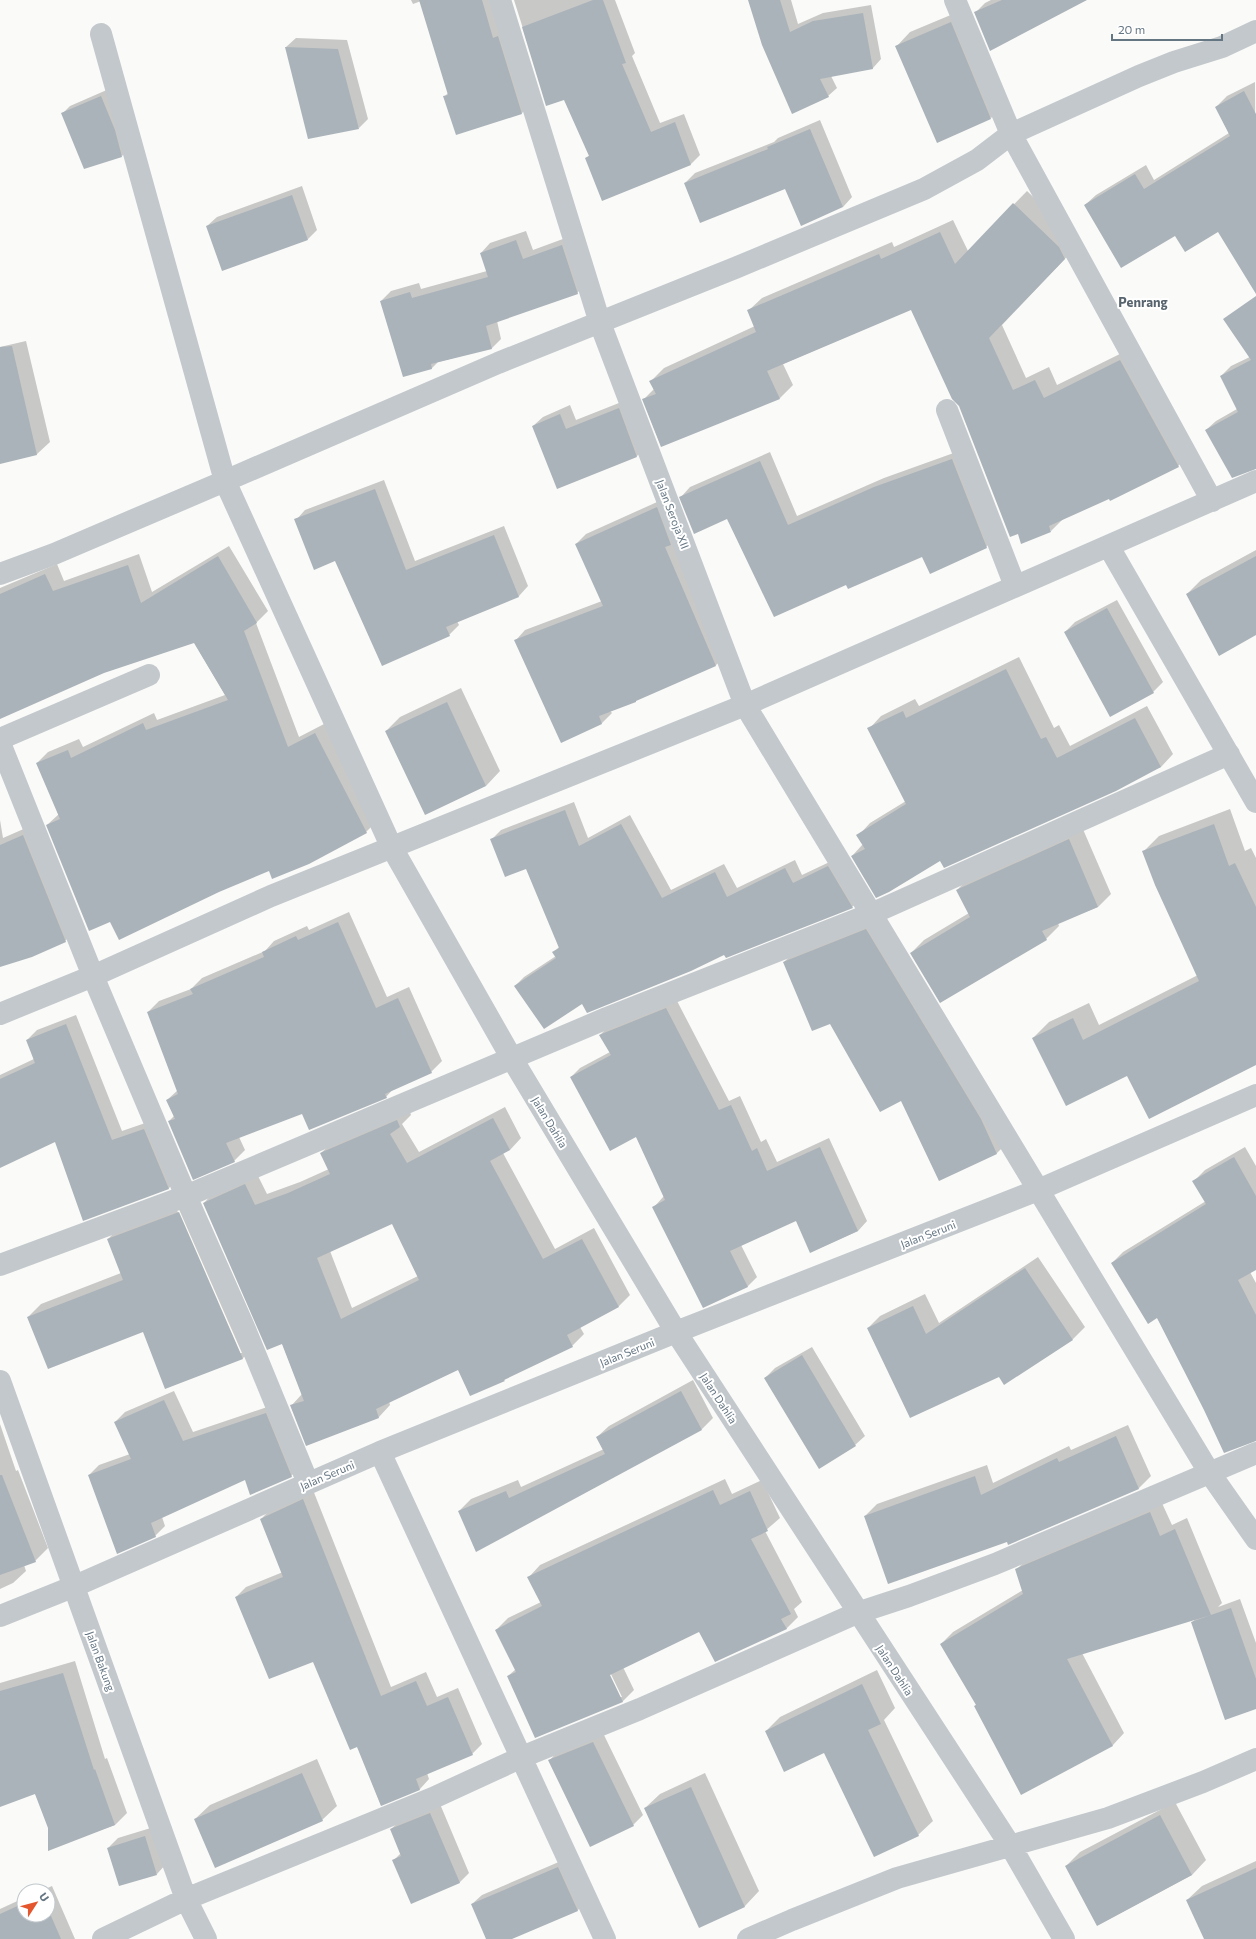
<svg xmlns="http://www.w3.org/2000/svg" width="1256" height="1939" font-family="Commissioner,sans-serif">
	<rect width="100%" height="100%" fill="#fafaf8"/>
	<path fill="#0003" fill-rule="evenodd" d="M 411,0 L 499,0 L 531,104 L 522,113 L 444,97 L 449,92 L 421,1 L 413,4 Z
		M 514,0 L 615,0 L 635,53 L 632,56 L 660,123 L 684,114 L 700,155 L 691,164 L 603,200 L 586,158 L 590,155 L 565,99 L 547,105 Z
		M 749,0 L 791,0 L 798,24 L 823,13 L 871,5 L 881,59 L 873,68 L 831,76 L 837,88 L 828,96 Z
		M 991,0 L 1079,0 L 975,13 L 985,3 Z
		M 965,9 L 1005,104 L 991,118 L 896,47 L 910,32 Z
		M 296,38 L 347,40 L 368,119 L 359,128 L 286,47 Z
		M 1255,82 L 1256,285 L 1219,230 L 1176,235 L 1085,205 L 1096,195 L 1146,165 L 1154,180 L 1229,133 L 1216,107 L 1227,96 Z
		M 109,89 L 130,148 L 122,156 L 62,114 L 70,106 Z
		M 820,120 L 852,197 L 843,207 L 786,188 L 685,183 L 695,173 L 774,142 L 778,138 Z
		M 302,186 L 317,230 L 308,239 L 207,226 L 217,217 Z
		M 1027,191 L 1072,234 L 1078,245 L 1002,325 L 1026,378 L 1049,367 L 1057,385 L 1134,347 L 1192,453 L 1178,466 L 1064,518 L 1051,531 L 960,405 L 911,309 L 783,364 L 793,385 L 780,398 L 661,446 L 643,400 L 654,389 L 651,381 L 664,368 L 755,326 L 748,311 L 762,298 L 892,242 L 894,247 L 953,220 L 968,251 Z
		M 526,231 L 533,250 L 571,236 L 587,283 L 577,293 L 497,321 L 501,339 L 492,348 L 438,362 L 432,368 L 404,376 L 381,301 L 391,291 L 419,283 L 421,289 L 487,271 L 481,253 L 490,243 Z
		M 26,341 L 50,442 L 37,454 L 0,463 L 0,347 Z
		M 1256,354 L 1256,469 L 1206,430 L 1216,421 L 1237,409 L 1221,376 L 1231,366 Z
		M 629,399 L 646,446 L 637,456 L 558,487 L 533,426 L 543,417 L 570,405 L 576,420 Z
		M 962,450 L 996,537 L 986,547 L 922,555 L 847,583 L 728,518 L 681,497 L 690,487 L 770,452 L 797,516 L 884,478 Z
		M 384,480 L 415,561 L 504,526 L 528,586 L 519,596 L 457,621 L 459,625 L 449,635 L 336,560 L 296,520 L 305,510 Z
		M 666,498 L 725,656 L 716,665 L 610,711 L 612,713 L 602,723 L 562,741 L 516,640 L 525,630 L 602,601 L 576,544 L 586,534 Z
		M 229,546 L 268,611 L 256,623 L 299,737 L 326,723 L 377,821 L 366,832 L 269,869 L 111,921 L 47,825 L 59,814 L 37,763 L 48,752 L 79,739 L 83,747 L 154,713 L 157,720 L 225,695 L 194,642 L 0,675 L 0,588 L 57,564 L 64,581 L 139,554 L 152,592 Z
		M 1256,550 L 1256,634 L 1187,594 L 1201,580 Z
		M 1117,600 L 1163,682 L 1153,692 L 1065,632 L 1075,622 Z
		M 1019,657 L 1054,728 L 1059,725 L 1070,746 L 1147,706 L 1173,754 L 1161,767 L 940,859 L 852,856 L 863,844 L 858,836 L 870,823 L 906,801 L 869,729 L 881,716 L 915,699 L 919,706 Z
		M 461,688 L 500,771 L 486,786 L 386,731 L 400,717 Z
		M 574,802 L 588,838 L 630,815 L 671,890 L 724,864 L 737,888 L 795,860 L 802,875 L 838,858 L 862,898 L 852,907 L 726,957 L 725,954 L 582,1002 L 515,986 L 524,977 L 556,956 L 554,952 L 560,946 L 527,868 L 491,840 L 501,830 Z
		M 1230,809 L 1245,851 L 1251,848 L 1256,858 L 1256,1064 L 1128,1074 L 1033,1038 L 1049,1022 L 1089,1003 L 1099,1025 L 1198,975 L 1144,851 L 1159,836 Z
		M 0,820 L 3,838 L 35,824 L 77,929 L 65,941 L 0,966 Z
		M 1082,827 L 1111,894 L 1098,907 L 1058,923 L 1059,926 L 1046,939 L 911,953 L 924,940 L 969,913 L 957,890 L 970,877 Z
		M 349,912 L 387,997 L 409,987 L 442,1061 L 431,1072 L 394,1088 L 386,1097 L 302,1113 L 239,1137 L 245,1150 L 234,1161 L 169,1121 L 174,1116 L 167,1100 L 178,1090 L 148,1012 L 159,1001 L 191,989 L 202,978 L 265,951 L 274,941 L 307,926 L 309,930 Z
		M 877,919 L 1008,1142 L 997,1153 L 939,1180 L 901,1099 L 830,1022 L 784,962 L 795,951 Z
		M 676,999 L 729,1101 L 740,1096 L 761,1142 L 766,1139 L 777,1162 L 829,1138 L 867,1221 L 858,1231 L 811,1252 L 796,1220 L 741,1245 L 757,1277 L 747,1287 L 654,1207 L 664,1196 L 636,1136 L 571,1077 L 580,1068 L 610,1052 L 600,1035 L 610,1025 Z
		M 76,1015 L 122,1131 L 154,1120 L 179,1178 L 169,1188 L 84,1220 L 56,1140 L 0,1167 L 0,1075 L 34,1059 L 27,1040 L 37,1030 Z
		M 505,1107 L 521,1138 L 510,1150 L 503,1153 L 555,1249 L 594,1228 L 630,1295 L 619,1306 L 580,1327 L 584,1334 L 572,1346 L 507,1377 L 504,1380 L 459,1369 L 389,1401 L 390,1405 L 379,1417 L 307,1445 L 291,1406 L 302,1394 L 282,1343 L 204,1203 L 215,1191 L 257,1174 L 267,1194 L 300,1182 L 329,1169 L 321,1153 L 333,1142 L 409,1109 L 411,1115 L 402,1124 L 419,1152 ZM 392,1222 L 418,1276 L 352,1308 L 330,1251 Z
		M 1245,1147 L 1256,1166 L 1256,1269 L 1250,1272 L 1256,1283 L 1256,1440 L 1205,1409 L 1157,1317 L 1112,1263 L 1123,1252 L 1206,1201 L 1194,1181 L 1205,1170 Z
		M 192,1200 L 256,1345 L 243,1358 L 166,1388 L 144,1330 L 28,1317 L 41,1304 L 121,1273 L 108,1239 L 121,1226 ZM 178,1207 L 242,1353 L 240,1353 L 176,1208 Z
		M 1038,1257 L 1085,1327 L 1073,1339 L 1004,1384 L 999,1376 L 868,1328 L 880,1316 L 925,1294 L 939,1323 Z
		M 812,1347 L 865,1436 L 855,1445 L 765,1378 L 775,1368 Z
		M 693,1380 L 713,1418 L 702,1429 L 476,1551 L 459,1511 L 471,1499 L 518,1480 L 521,1487 L 604,1449 L 597,1437 L 609,1426 Z
		M 174,1391 L 193,1432 L 276,1404 L 301,1466 L 291,1476 L 245,1479 L 162,1517 L 165,1526 L 155,1536 L 89,1475 L 99,1465 L 130,1454 L 115,1422 L 125,1412 Z
		M 0,1424 L 16,1471 L 18,1470 L 48,1548 L 35,1561 L 24,1565 L 26,1571 L 13,1583 L 0,1589 Z
		M 1128,1425 L 1151,1476 L 1139,1488 L 1009,1543 L 1008,1540 L 865,1516 L 877,1504 L 987,1465 L 993,1483 L 1069,1446 L 1071,1450 Z
		M 725,1479 L 732,1494 L 762,1480 L 780,1518 L 765,1531 L 802,1602 L 794,1609 L 798,1617 L 786,1629 L 699,1631 L 623,1667 L 634,1690 L 622,1702 L 508,1676 L 516,1669 L 496,1630 L 508,1618 L 541,1602 L 529,1577 L 540,1565 ZM 609,1670 L 622,1697 L 619,1697 L 607,1671 Z
		M 313,1490 L 391,1687 L 426,1672 L 437,1697 L 458,1688 L 482,1744 L 472,1754 L 427,1773 L 429,1779 L 420,1789 L 381,1805 L 357,1745 L 314,1660 L 236,1597 L 246,1587 L 283,1572 L 261,1519 L 271,1509 Z
		M 1161,1501 L 1172,1525 L 1187,1518 L 1222,1603 L 1218,1607 L 1240,1599 L 1256,1643 L 1256,1708 L 1192,1623 L 1195,1619 L 1082,1653 L 1124,1733 L 1113,1745 L 1021,1793 L 975,1706 L 977,1704 L 941,1644 L 953,1632 L 1023,1590 L 1017,1569 L 1028,1558 Z
		M 75,1661 L 105,1759 L 107,1758 L 127,1813 L 115,1825 L 56,1846 L 35,1793 L 0,1806 L 0,1683 Z
		M 877,1670 L 895,1708 L 884,1720 L 933,1821 L 918,1835 L 824,1752 L 766,1731 L 780,1717 Z
		M 603,1733 L 643,1815 L 633,1825 L 550,1760 L 559,1750 Z
		M 317,1759 L 337,1806 L 322,1820 L 195,1819 L 210,1805 Z
		M 705,1773 L 759,1891 L 745,1906 L 699,1926 L 645,1808 L 660,1794 Z
		M 1175,1802 L 1206,1860 L 1192,1875 L 1098,1925 L 1066,1866 L 1080,1852 Z
		M 440,1804 L 469,1873 L 459,1883 L 393,1861 L 401,1853 L 391,1829 L 401,1820 Z
		M 154,1827 L 166,1864 L 157,1874 L 108,1848 L 118,1838 Z
		M 568,1858 L 587,1900 L 578,1910 L 510,1939 L 487,1939 L 472,1904 L 482,1895 Z
		M 1256,1861 L 1256,1939 L 1206,1939 L 1187,1900 L 1202,1886 Z
		M 52,1886 L 75,1939 L 0,1939 L 0,1909 L 24,1898 L 24,1915 L 48,1915 L 48,1891 L 41,1891 Z"/>
	<path fill="#aab3b9" fill-rule="evenodd" d="M 419,0 L 482,0 L 493,38 L 498,36 L 522,114 L 456,135 L 443,96 L 448,95 Z
		M 593,0 L 603,0 L 626,63 L 622,64 L 651,132 L 675,122 L 691,165 L 602,201 L 585,158 L 589,156 L 564,100 L 546,106 L 522,27 Z
		M 748,0 L 780,0 L 790,32 L 813,21 L 863,13 L 873,69 L 820,79 L 829,97 L 792,114 L 762,45 Z
		M 1002,0 L 1087,0 L 990,51 L 974,12 Z
		M 951,22 L 991,119 L 937,143 L 895,46 Z
		M 285,47 L 338,49 L 359,129 L 308,139 Z
		M 1244,91 L 1256,114 L 1256,294 L 1218,232 L 1185,252 L 1175,236 L 1121,268 L 1084,205 L 1135,174 L 1144,189 L 1230,136 L 1215,107 Z
		M 101,96 L 115,130 L 122,157 L 84,169 L 61,113 Z
		M 810,129 L 843,207 L 801,226 L 785,189 L 700,223 L 684,183 L 768,149 L 767,147 Z
		M 292,195 L 308,240 L 222,271 L 206,226 Z
		M 1013,203 L 1059,247 L 1065,259 L 989,338 L 1013,390 L 1035,380 L 1044,398 L 1120,360 L 1179,467 L 1110,501 L 1109,499 L 1049,526 L 1051,532 L 1021,544 L 1018,534 L 1010,537 L 959,406 L 952,399 L 911,310 L 767,371 L 780,399 L 661,447 L 642,399 L 656,394 L 649,381 L 756,332 L 747,310 L 879,254 L 881,259 L 940,232 L 955,264 Z
		M 516,240 L 523,259 L 562,245 L 578,294 L 486,326 L 492,349 L 431,364 L 432,369 L 403,377 L 380,301 L 410,292 L 412,298 L 488,277 L 480,253 Z
		M 1256,296 L 1256,469 L 1232,478 L 1205,430 L 1238,412 L 1220,376 L 1251,360 L 1223,319 Z
		M 12,346 L 37,455 L 0,464 L 0,347 Z
		M 619,408 L 637,457 L 557,489 L 532,426 L 560,414 L 566,429 Z
		M 952,459 L 987,548 L 930,574 L 922,557 L 848,589 L 846,585 L 774,617 L 727,519 L 694,534 L 679,497 L 760,461 L 788,525 L 874,487 Z
		M 375,489 L 406,570 L 494,535 L 519,597 L 446,627 L 450,636 L 382,666 L 335,561 L 314,570 L 294,519 Z
		M 657,507 L 671,545 L 665,547 L 716,666 L 636,701 L 636,702 L 599,716 L 602,724 L 561,743 L 514,640 L 603,606 L 575,544 Z
		M 218,556 L 257,623 L 244,631 L 288,747 L 315,733 L 367,833 L 309,864 L 272,879 L 269,871 L 219,892 L 119,940 L 110,922 L 89,931 L 46,825 L 60,819 L 36,763 L 68,750 L 71,758 L 143,723 L 146,730 L 228,700 L 194,643 L 104,673 L 0,719 L 0,594 L 45,574 L 53,591 L 128,565 L 141,603 Z
		M 1256,556 L 1256,635 L 1219,656 L 1186,594 Z
		M 1107,608 L 1154,693 L 1110,717 L 1064,632 Z
		M 1006,669 L 1041,739 L 1046,737 L 1057,758 L 1135,718 L 1161,767 L 1116,791 L 944,868 L 940,861 L 889,892 L 876,898 L 851,856 L 865,849 L 856,835 L 906,804 L 867,728 L 903,711 L 906,718 Z
		M 447,702 L 486,786 L 425,815 L 385,731 Z
		M 565,810 L 579,846 L 621,824 L 662,898 L 715,872 L 727,897 L 785,868 L 793,883 L 828,866 L 853,908 L 726,958 L 724,955 L 691,971 L 587,1013 L 582,1004 L 544,1029 L 514,986 L 556,958 L 552,952 L 559,948 L 526,869 L 505,877 L 490,839 Z
		M 1214,824 L 1229,866 L 1235,863 L 1256,907 L 1256,1065 L 1149,1119 L 1127,1076 L 1066,1106 L 1032,1038 L 1073,1018 L 1083,1040 L 1199,981 L 1155,885 L 1142,851 Z
		M 23,835 L 66,942 L 32,957 L 0,967 L 0,845 Z
		M 1069,839 L 1098,907 L 1042,931 L 1047,940 L 940,1003 L 910,953 L 970,917 L 956,890 Z
		M 338,922 L 376,1008 L 398,998 L 432,1073 L 385,1094 L 387,1098 L 309,1130 L 302,1114 L 226,1143 L 235,1162 L 193,1180 L 168,1121 L 175,1119 L 166,1100 L 178,1094 L 147,1012 L 193,994 L 190,989 L 264,957 L 262,952 L 296,936 L 298,940 Z
		M 866,929 L 981,1119 L 997,1154 L 939,1181 L 901,1101 L 880,1112 L 830,1024 L 812,1031 L 783,962 Z
		M 666,1008 L 719,1110 L 731,1105 L 752,1151 L 757,1148 L 767,1171 L 820,1147 L 858,1231 L 810,1253 L 796,1221 L 730,1251 L 748,1287 L 703,1308 L 652,1207 L 665,1200 L 636,1137 L 610,1151 L 570,1077 L 611,1055 L 599,1035 Z
		M 66,1024 L 112,1140 L 144,1129 L 169,1189 L 83,1221 L 55,1142 L 0,1168 L 0,1079 L 35,1063 L 26,1040 Z
		M 493,1118 L 510,1150 L 490,1161 L 543,1259 L 582,1239 L 619,1307 L 567,1335 L 573,1347 L 504,1380 L 505,1381 L 470,1396 L 458,1370 L 376,1409 L 379,1418 L 306,1446 L 290,1405 L 304,1401 L 282,1344 L 267,1350 L 203,1203 L 245,1184 L 255,1205 L 288,1193 L 330,1174 L 320,1153 L 397,1120 L 400,1127 L 390,1134 L 407,1163 ZM 392,1224 L 419,1280 L 341,1319 L 317,1258 Z
		M 1234,1157 L 1256,1196 L 1256,1270 L 1238,1280 L 1256,1315 L 1256,1441 L 1224,1453 L 1204,1410 L 1157,1318 L 1148,1324 L 1111,1263 L 1206,1204 L 1192,1181 Z
		M 179,1212 L 243,1359 L 165,1389 L 143,1332 L 48,1369 L 27,1317 L 123,1280 L 107,1239 Z
		M 1025,1268 L 1073,1340 L 1004,1385 L 999,1377 L 910,1418 L 867,1328 L 913,1306 L 926,1334 Z
		M 802,1355 L 856,1446 L 819,1469 L 764,1378 Z
		M 681,1391 L 702,1430 L 476,1552 L 458,1511 L 506,1491 L 509,1498 L 605,1454 L 596,1437 Z
		M 164,1400 L 183,1441 L 266,1413 L 292,1477 L 250,1495 L 245,1480 L 151,1523 L 156,1537 L 117,1554 L 88,1475 L 131,1459 L 114,1422 Z
		M 1116,1436 L 1139,1489 L 1008,1545 L 1007,1542 L 888,1584 L 864,1516 L 975,1476 L 981,1495 L 1057,1458 L 1059,1462 Z
		M 0,1475 L 2,1475 L 36,1562 L 0,1575 Z
		M 713,1490 L 720,1505 L 750,1491 L 768,1531 L 751,1539 L 791,1614 L 781,1619 L 787,1629 L 715,1662 L 699,1632 L 610,1675 L 623,1702 L 535,1738 L 507,1676 L 516,1672 L 495,1630 L 542,1606 L 527,1577 Z
		M 303,1499 L 381,1696 L 416,1681 L 427,1706 L 448,1697 L 473,1755 L 416,1779 L 420,1790 L 381,1806 L 357,1747 L 350,1750 L 313,1662 L 269,1679 L 235,1597 L 283,1577 L 260,1519 Z
		M 1150,1512 L 1160,1536 L 1175,1529 L 1211,1615 L 1067,1659 L 1113,1746 L 1021,1795 L 974,1706 L 976,1705 L 940,1644 L 1023,1594 L 1015,1569 Z
		M 1231,1608 L 1256,1679 L 1256,1709 L 1225,1720 L 1191,1622 Z
		M 63,1673 L 94,1770 L 95,1769 L 115,1825 L 48,1851 L 48,1828 L 35,1794 L 0,1807 L 0,1691 Z
		M 862,1684 L 881,1724 L 868,1730 L 919,1836 L 874,1857 L 824,1753 L 784,1772 L 765,1731 Z
		M 593,1742 L 634,1826 L 590,1847 L 548,1760 Z
		M 302,1773 L 323,1821 L 215,1868 L 194,1819 Z
		M 691,1787 L 745,1907 L 699,1928 L 644,1808 Z
		M 430,1813 L 460,1883 L 411,1904 L 392,1860 L 401,1856 L 390,1829 Z
		M 1160,1815 L 1192,1875 L 1097,1926 L 1065,1866 Z
		M 145,1836 L 157,1875 L 119,1886 L 107,1848 Z
		M 558,1867 L 578,1911 L 512,1939 L 486,1939 L 471,1904 Z
		M 1256,1868 L 1256,1939 L 1204,1939 L 1186,1900 Z
		M 24,1903 L 24,1915 L 48,1915 L 48,1909 L 61,1939 L 0,1939 L 0,1914 Z"/>
	<g fill="none" stroke-linecap="round" stroke-linejoin="round">
		<path stroke="#c3c8cc" stroke-width="22" d="M 500,0 L 600,323 L 745,705 L 1209,1472 L 1256,1539
			M 955,0 L 1011,134 L 1212,501
			M 101,34 L 225,481 L 498,363 L 735,268 L 924,189 L 977,160 L 1011,134 L 1139,76 L 1174,62 L 1222,47 L 1256,31
			M 947,410 L 1015,586
			M 1109,547 L 1256,802
			M 0,574 L 54,554 L 225,481 L 391,846 L 511,1057 L 676,1332 L 1010,1845 L 1064,1939
			M 0,739 L 149,675
			M 0,743 L 93,976 L 186,1196 L 244,1327 L 308,1483
			M 0,1014 L 93,976 L 271,896 L 745,705 L 1256,481
			M 0,1265 L 186,1196 L 607,1018 L 871,914 L 1229,754
			M 0,1381 L 186,1899 L 206,1939
			M 380,1452 L 605,1939
			M 0,1616 L 75,1586 L 380,1452 L 676,1332 L 1038,1190 L 1256,1095
			M 103,1939 L 186,1899 L 433,1798 L 522,1757 L 640,1709 L 857,1613 L 909,1596 L 995,1564 L 1256,1453
			M 748,1939 L 792,1920 L 897,1878 L 1108,1818 L 1203,1782 L 1256,1759"/>
	</g>
	<g text-anchor="middle" dominant-baseline="central" stroke-width="4" stroke-linejoin="round" paint-order="stroke">
		<g font-size="11" fill="#657683" stroke="#fff">
			<text transform="translate(673 514) rotate(69)">Jalan Seroja XII</text>
			<text transform="translate(550 1122) rotate(59)">Jalan Dahlia</text>
			<text transform="translate(928 1234) rotate(-21)">Jalan Seruni</text>
			<text transform="translate(627 1352) rotate(-22)">Jalan Seruni</text>
			<text transform="translate(719 1398) rotate(57)">Jalan Dahlia</text>
			<text transform="translate(327 1475) rotate(-23)">Jalan Seruni</text>
			<text transform="translate(101 1661) rotate(70)">Jalan Bakung</text>
			<text transform="translate(895 1670) rotate(57)">Jalan Dahlia</text>
		</g>
		<g font-size="13" font-weight="bold" fill="#57646e" stroke="#fff">
			<text x="1143" y="302">Penrang</text>
		</g>
	</g>
	<g transform="translate(36 1903) rotate(54)"><circle r="19" fill="#ffffff" stroke="#c1c8cd"/>
	<path d="M0-3L7 15L0 10L-7 15Z" fill="#e4572e"/>
	<text y="-6" font-size="11" font-weight="bold" text-anchor="middle" fill="#657683">U</text>
	</g>
	<path d="M1112 34v6h110v-6" fill="none" stroke="#657683" stroke-width="2"/>
	<text x="1118" y="34" font-size="12" fill="#657683" stroke="#ffffff" stroke-width="3" paint-order="stroke">20 m</text>
</svg>
